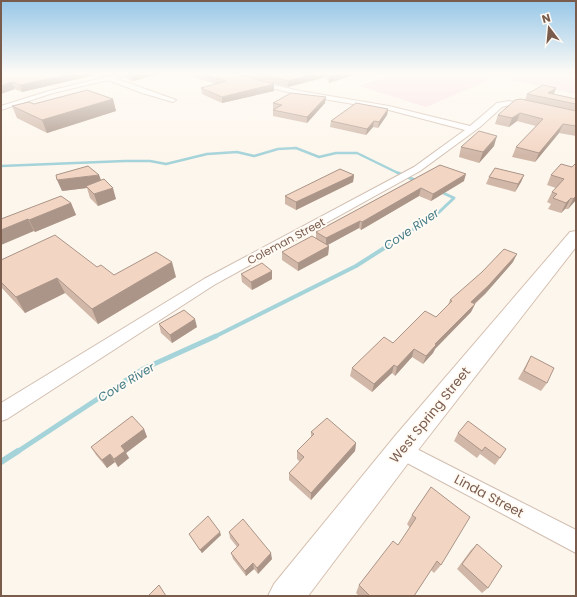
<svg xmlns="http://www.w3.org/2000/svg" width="577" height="597" font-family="Poppins,sans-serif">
	<rect width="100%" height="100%" fill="#fdf6ec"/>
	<path fill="#fbdfe3" d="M 394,73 L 576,73 L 576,94 L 496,77 L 426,107 L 359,86 Z"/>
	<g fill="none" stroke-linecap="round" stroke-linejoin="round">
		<path stroke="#a5d3da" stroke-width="2.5" d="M 1,166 L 125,161 L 150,161 L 166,164 L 207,154 L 237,152 L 254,156 L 278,149 L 296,148 L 319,157 L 336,153 L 357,153 L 400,174"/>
		<path stroke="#a5d3da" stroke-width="3" d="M 398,173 L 417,181
			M 387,246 L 436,215 L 454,198 L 439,191"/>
		<path stroke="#a5d3da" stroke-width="4" d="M 214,337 L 356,266 L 389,245"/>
		<path stroke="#a5d3da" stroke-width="5" d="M 17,452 L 143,369 L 216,336"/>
		<path stroke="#a5d3da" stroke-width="6" d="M 1,462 L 18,451"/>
		<defs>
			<path id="street" d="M 122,73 L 132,73 L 115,78 L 176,100 L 173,102 L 142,93 L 108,80 L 53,93 L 1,110 L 1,106 L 49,91 Z
				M 257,81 L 300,91 L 389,106 L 470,126 L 497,103 L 509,101 L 535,107 L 531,109 L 509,105 L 502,107 L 480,127 L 420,171 L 214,285 L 7,419 L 1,421 L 1,403 L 204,279 L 414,167 L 465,130 L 389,110 L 300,95 L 255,84 L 254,83 Z
				M 401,441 L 576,530 L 576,553 L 394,456 L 391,450 L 394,444 Z"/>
			<path id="secondary" d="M 576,231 L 576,247 L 415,454 L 308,596 L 268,596 L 274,584 L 395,436 L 570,232 Z"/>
		</defs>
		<use href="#street" stroke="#d1beb0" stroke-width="2"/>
		<use href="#secondary" stroke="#d6c0b0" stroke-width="2"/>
		<use href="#street" fill="#fff" fill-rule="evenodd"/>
		<use href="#secondary" fill="#fff" fill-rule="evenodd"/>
	</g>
	<path fill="#d1b7a8" d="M 1,73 L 103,73 L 22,92 L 15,89 Z
		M 122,73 L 163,73 L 133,81 L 123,77 Z
		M 181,73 L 360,73 L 329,83 L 326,77 L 288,87 L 247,77 L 274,84 L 274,91 L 222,103 L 202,94 L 201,88 L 216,84 Z
		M 556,88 L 554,94 L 576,99 L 576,136 L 559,133 L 535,162 L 512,157 L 516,147 L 536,126 L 517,121 L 509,127 L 495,124 L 498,115 L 525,100 L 527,94 Z
		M 113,99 L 116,111 L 47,133 L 17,118 L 12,106 L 34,104 Z
		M 273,103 L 325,103 L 307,123 L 273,116 L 273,110 L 274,109 L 273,109 Z
		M 388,109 L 387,115 L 378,128 L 373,127 L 366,135 L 330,127 L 331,121 Z
		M 494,146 L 479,163 L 459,157 L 461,147 Z
		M 576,163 L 576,200 L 568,209 L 565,209 L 561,213 L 548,209 L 551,204 L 547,202 L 552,192 L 556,188 L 547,185 L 551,175 L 572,167 Z
		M 440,165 L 464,181 L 431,201 L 419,196 L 361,230 L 359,228 L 327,245 L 329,246 L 328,255 L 298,271 L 282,260 L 282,252 L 316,238 L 316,232 Z
		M 99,175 L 101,180 L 116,199 L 98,206 L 90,198 L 87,188 L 62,191 Z
		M 354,175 L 353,182 L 296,210 L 285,204 L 285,196 Z
		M 524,175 L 521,182 L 515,192 L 486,184 L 489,177 Z
		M 71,203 L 76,215 L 35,232 L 34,231 L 1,219 Z
		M 1,260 L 97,267 L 114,275 L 176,277 L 98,324 L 65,293 L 25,313 L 1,287 Z
		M 513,262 L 485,294 L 475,304 L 471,312 L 435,349 L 433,353 L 423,364 L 412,357 L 395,376 L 392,373 L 372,392 L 350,376 L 352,368 L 436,317 L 448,305 L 450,300 Z
		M 272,271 L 272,279 L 252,290 L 242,282 L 241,274 Z
		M 159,324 L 197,327 L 172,343 L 161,333 Z
		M 531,356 L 547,383 L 541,391 L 518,379 L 526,365 Z
		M 144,429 L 147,437 L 126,453 L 129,458 L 118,467 L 115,462 L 107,468 L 96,455 L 91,447 Z
		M 311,432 L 356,443 L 355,451 L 311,500 L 289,480 L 289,473 L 300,462 L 297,459 L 297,451 L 311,438 Z
		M 458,433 L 506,449 L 495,465 L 480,454 L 477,458 L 454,441 Z
		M 431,487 L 441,565 L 434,573 L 431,570 L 414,596 L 359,596 L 356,593 L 359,585 L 398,545 L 410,528 L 407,524 L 412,515 Z
		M 229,532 L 272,559 L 258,574 L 254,569 L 246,576 L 233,559 L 231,553 L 237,547 L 230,538 Z
		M 189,534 L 221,535 L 202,553 L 191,537 Z
		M 477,544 L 488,588 L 482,593 L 457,569 L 471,550 Z"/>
	<path fill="#aa9588" d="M 75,73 L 103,73 L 22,92 L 20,85 Z
		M 138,73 L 163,73 L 133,81 L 131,75 Z
		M 318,73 L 326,73 L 326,77 L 288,87 L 288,81 Z
		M 342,73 L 360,73 L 329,83 L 329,77 Z
		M 12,82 L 15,89 L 1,94 L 1,86 Z
		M 274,84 L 274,91 L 222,103 L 222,97 Z
		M 556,88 L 553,96 L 548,93 Z
		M 326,97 L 325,103 L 307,123 L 307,117 Z
		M 113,99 L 116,111 L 47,133 L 42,120 Z
		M 388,109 L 387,115 L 378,128 L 379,122 Z
		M 520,113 L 517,121 L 509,127 L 512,118 Z
		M 374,121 L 373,127 L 366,135 L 367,129 Z
		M 563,124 L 559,133 L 535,162 L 539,153 Z
		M 497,136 L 494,146 L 479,163 L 483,152 Z
		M 466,174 L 464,181 L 431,201 L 433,194 Z
		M 99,175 L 103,186 L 86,186 L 87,188 L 62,191 L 57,180 Z
		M 354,175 L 353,182 L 296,210 L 296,202 Z
		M 524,175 L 521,182 L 515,192 L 518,184 Z
		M 113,188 L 116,199 L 98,206 L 94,194 Z
		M 421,188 L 419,196 L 361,230 L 362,222 Z
		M 576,196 L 576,200 L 568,209 L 573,199 Z
		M 571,198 L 565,209 L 561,213 L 566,203 Z
		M 71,203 L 76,215 L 35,232 L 29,220 Z
		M 28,219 L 34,231 L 1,245 L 1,230 Z
		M 360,221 L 359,228 L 326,246 L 326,238 Z
		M 329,246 L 328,255 L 298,271 L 298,263 Z
		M 517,254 L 513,262 L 485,294 L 467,310 L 471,302 Z
		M 172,262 L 176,277 L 98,324 L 92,309 Z
		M 272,271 L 272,279 L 252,290 L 251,282 Z
		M 57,278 L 65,293 L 25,313 L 16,297 Z
		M 475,304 L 471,312 L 435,349 L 433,353 L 423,364 L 426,356 L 435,344 Z
		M 195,319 L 197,327 L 172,343 L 170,335 Z
		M 414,349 L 412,357 L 395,376 L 397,367 Z
		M 394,365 L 392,373 L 372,392 L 374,384 Z
		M 144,429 L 147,437 L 126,453 L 129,458 L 118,467 L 114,459 L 121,446 Z
		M 356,443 L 355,451 L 311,500 L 311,493 Z
		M 110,454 L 115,462 L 107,468 L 102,460 Z
		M 220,532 L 221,535 L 202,553 L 200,550 Z
		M 271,553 L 272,559 L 258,574 L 257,568 Z
		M 253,563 L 254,569 L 246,576 L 245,571 Z"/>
	<path fill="#f3d5c3" stroke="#aa9588" d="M 1,73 L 75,73 L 20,85 L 12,82 L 1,86 Z
		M 126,73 L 138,73 L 131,75 Z
		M 200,73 L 231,73 L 274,84 L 222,97 L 201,88 L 226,81 Z
		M 255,73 L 318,73 L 288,81 Z
		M 327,73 L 342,73 L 329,77 Z
		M 543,85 L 556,88 L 548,93 L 576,99 L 576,104 L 527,94 Z
		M 87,90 L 113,99 L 42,120 L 12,106 L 29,102 L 34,104 Z
		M 291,93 L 326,97 L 307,117 L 273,110 L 282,105 L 273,103 Z
		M 521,99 L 576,111 L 576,126 L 563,124 L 539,153 L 516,147 L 543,119 L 520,113 L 512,118 L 498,115 L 515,100 Z
		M 356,103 L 388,109 L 379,122 L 374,121 L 367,129 L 331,121 Z
		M 479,131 L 497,136 L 483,152 L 461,147 Z
		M 576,163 L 576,196 L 573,199 L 571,198 L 566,203 L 553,198 L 557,194 L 552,192 L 564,179 L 551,175 L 561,164 L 572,167 Z
		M 440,165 L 466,174 L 433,194 L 421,188 L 362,222 L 360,221 L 326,238 L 316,232 Z
		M 88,166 L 99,175 L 57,180 L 56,175 Z
		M 495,168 L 524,175 L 518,184 L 489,177 Z
		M 340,169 L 354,175 L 296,202 L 285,196 Z
		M 104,179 L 113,188 L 94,194 L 86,186 Z
		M 61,196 L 71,203 L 29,220 L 28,219 L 1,230 L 1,219 Z
		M 55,235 L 97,267 L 101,265 L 114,275 L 156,252 L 172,262 L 92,309 L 57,278 L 16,297 L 1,282 L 1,260 Z
		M 312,236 L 329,246 L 298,263 L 282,252 Z
		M 504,249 L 517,254 L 489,285 L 471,302 L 475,304 L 435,344 L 436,345 L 426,356 L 414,349 L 397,367 L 394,365 L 374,384 L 352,368 L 384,337 L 393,343 L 425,311 L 436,317 L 452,301 L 450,300 L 482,272 Z
		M 262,263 L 272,271 L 251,282 L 241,274 Z
		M 184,310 L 195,319 L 170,335 L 159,324 Z
		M 531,356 L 554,368 L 547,383 L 524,371 Z
		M 132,416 L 144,429 L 121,446 L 125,451 L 114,459 L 110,454 L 102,460 L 91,447 Z
		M 327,418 L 356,443 L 311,493 L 289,473 L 304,457 L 297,451 L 314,434 L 311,432 Z
		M 468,421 L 506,449 L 500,458 L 485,447 L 482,451 L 458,433 Z
		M 431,487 L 470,517 L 441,565 L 437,561 L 414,596 L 370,596 L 359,585 L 393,541 L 398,545 L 416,518 L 412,515 Z
		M 208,516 L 220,532 L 200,550 L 189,534 Z
		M 243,519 L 271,553 L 257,568 L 253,563 L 245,571 L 231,553 L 239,545 L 229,532 Z
		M 477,544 L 502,566 L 488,588 L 462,564 Z
		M 159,585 L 166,596 L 148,596 Z"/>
	<linearGradient id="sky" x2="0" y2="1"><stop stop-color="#97c7e8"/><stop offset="0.47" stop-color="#fefbf6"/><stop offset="1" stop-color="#fefbf6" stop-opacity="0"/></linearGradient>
	<rect width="577" height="156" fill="url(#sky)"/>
	<g text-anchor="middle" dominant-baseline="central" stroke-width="4" stroke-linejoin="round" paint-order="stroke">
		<g font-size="11" fill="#7a5c4d" stroke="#fffaf3">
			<text transform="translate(286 241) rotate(-28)">Coleman Street</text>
		</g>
		<g font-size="12" font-style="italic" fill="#437c86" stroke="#fffaf3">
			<text transform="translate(411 229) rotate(-34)">Cove River</text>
			<text transform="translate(126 382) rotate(-31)">Cove River</text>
		</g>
		<g font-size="13" fill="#7a5c4d" stroke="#fffaf3">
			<text transform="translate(430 415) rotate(-51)">West Spring Street</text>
			<text transform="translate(489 496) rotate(28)">Linda Street</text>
		</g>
	</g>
	<rect width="577" height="597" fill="none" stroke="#7a5c4d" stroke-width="4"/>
	<g transform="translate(549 28) rotate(344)" stroke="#fffaf3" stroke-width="3" paint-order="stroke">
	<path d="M0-3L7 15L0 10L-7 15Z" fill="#7a5c4d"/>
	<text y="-6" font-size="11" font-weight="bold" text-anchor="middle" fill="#7a5c4d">N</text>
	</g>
</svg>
